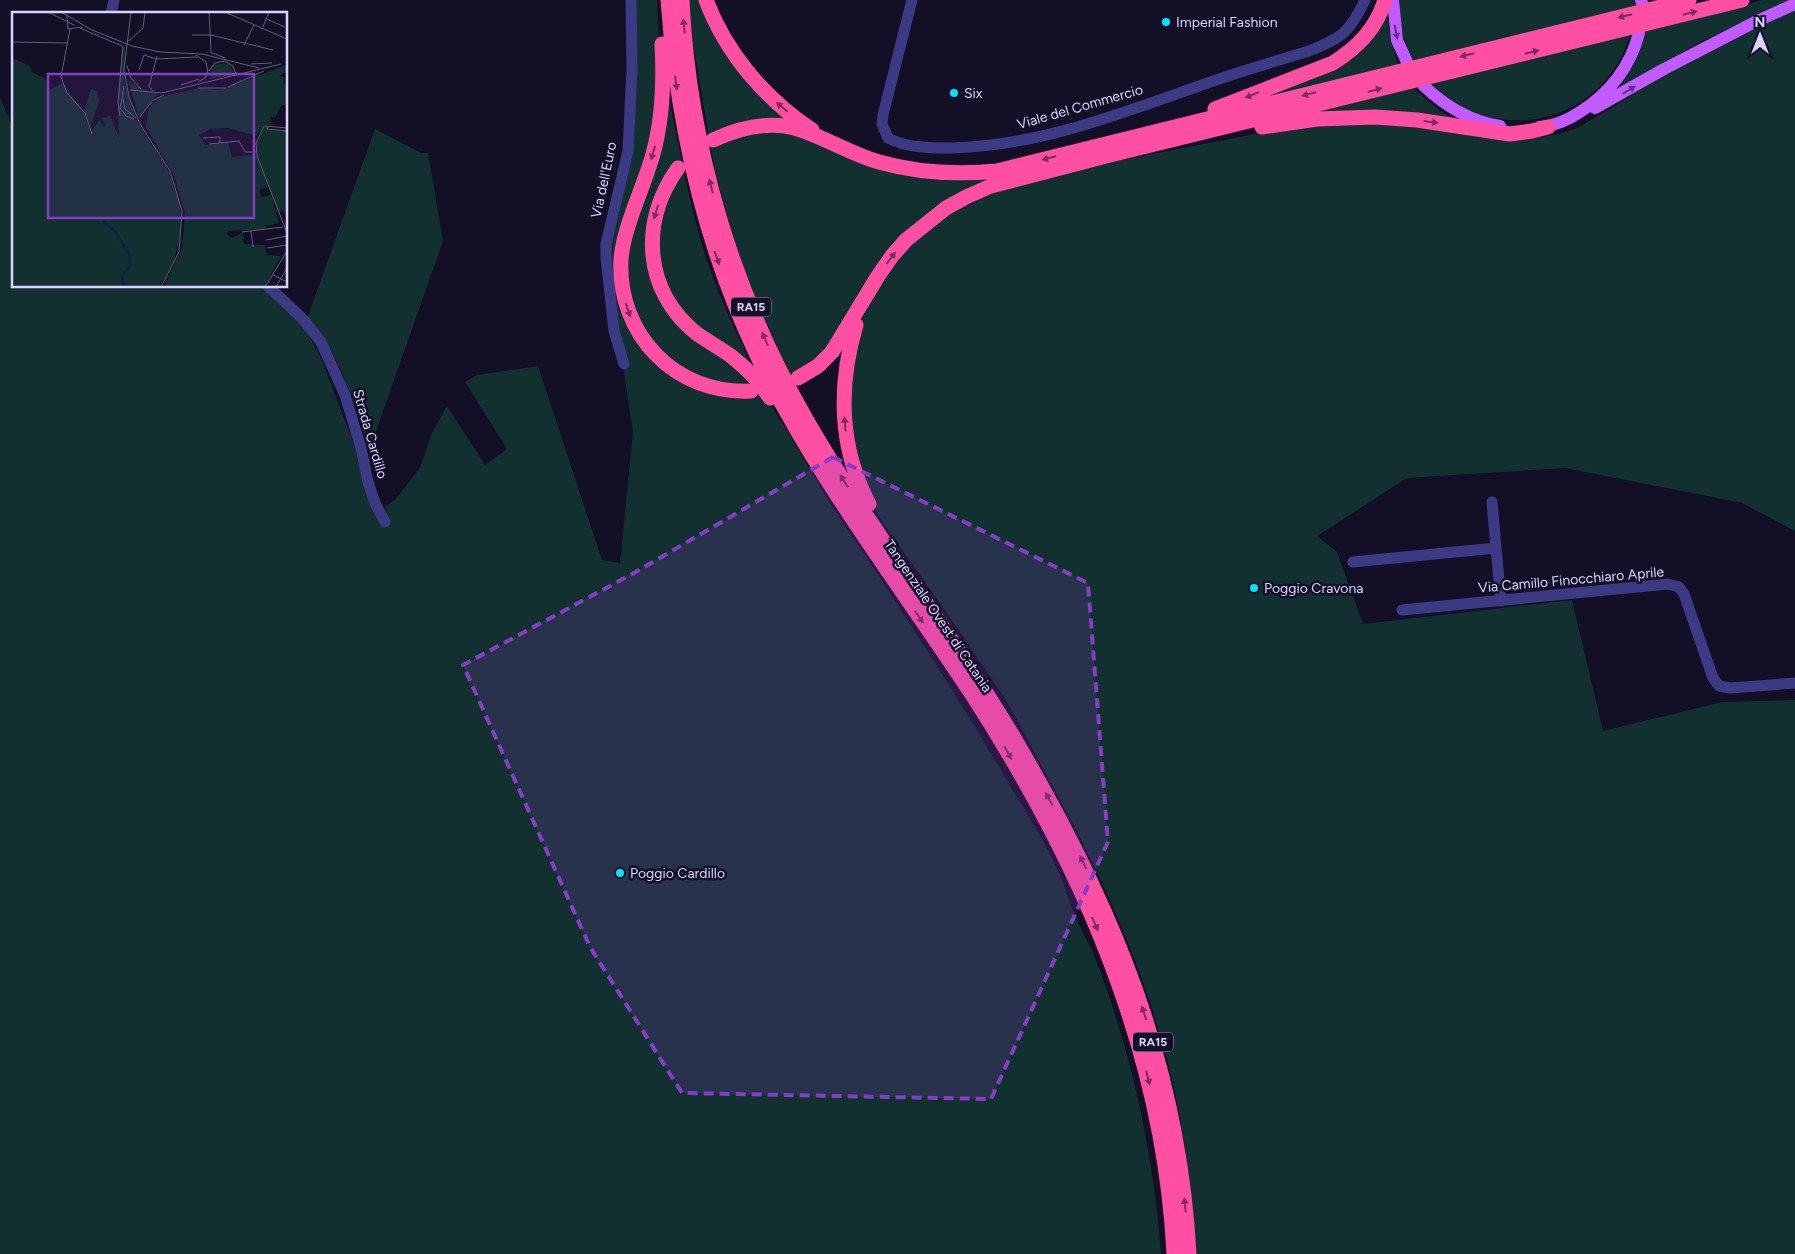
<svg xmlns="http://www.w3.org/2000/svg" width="1795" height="1254" font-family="Figtree,sans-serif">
	<rect width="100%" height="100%" fill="#130f26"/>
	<path fill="#12302f" d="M 635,0 L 657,0 C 659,47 661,94 652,140 C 645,181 621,219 617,260 C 610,321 658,382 717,394 C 730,397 742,396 755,396 L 748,386 C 734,388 716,382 703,378 C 644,356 619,309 626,248 L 660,140 L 667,87 C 678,144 689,202 706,258 C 719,297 737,334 754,370 C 737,356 716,345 698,330 C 668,307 653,271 656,233 C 657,212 665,189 680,174 L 677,164 C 646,202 639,246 659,292 C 677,331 706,339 735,364 C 750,376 761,391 772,407 C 791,436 808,467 827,498 C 839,517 852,536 865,555 C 913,628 961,702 1005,777 C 1024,809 1045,841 1060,875 C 1065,887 1068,899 1073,911 C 1081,930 1092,948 1099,968 C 1133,1059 1154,1157 1161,1254 L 0,1254 L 0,97 L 14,131 L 14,286 L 261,286 L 304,327 L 321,358 L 354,444 L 370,505 L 387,513 L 385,506 L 395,500 L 420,468 L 432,433 L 447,406 L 485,465 L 507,449 L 465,382 L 477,375 L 538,366 L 602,560 L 620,563 L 633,432 L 623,366 L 628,365 L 615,318 L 615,312 L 617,306 L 609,262 L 610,249 L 632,156 L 637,71 Z
		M 689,0 L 701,0 L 790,119 L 767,129 L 815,140 L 840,155 L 878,168 L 998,178 L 930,212 L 825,354 L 791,376 L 752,290 L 736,244 L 716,177 L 694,50 Z
		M 1400,0 L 1635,0 L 1635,6 L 1415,62 C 1403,43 1399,22 1400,0 Z
		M 1763,0 L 1794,0 L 1702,41 L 1666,61 L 1625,86 L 1622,84 L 1633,66 L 1646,30 Z
		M 1795,9 L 1795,531 L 1742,503 L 1565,468 L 1407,478 L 1317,536 L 1337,552 L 1363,624 L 1572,600 L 1603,731 L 1722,702 L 1795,700 L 1795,1254 L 1196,1254 C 1193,1204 1187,1155 1178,1107 C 1155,991 1105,880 1048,778 C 1032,749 1018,718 1000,691 C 960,630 917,571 875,511 L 865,488 L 847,420 L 855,339 L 865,312 L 877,288 L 891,268 L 908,247 L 950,213 L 1000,190 L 1101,164 L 1312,123 L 1332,122 L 1421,127 L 1501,139 L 1524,140 L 1559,134 L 1577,128 L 1598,116 L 1674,69 Z
		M 1387,12 L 1389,30 L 1398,65 L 1261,100 L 1256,97 L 1335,66 Z
		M 1631,33 C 1604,123 1498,150 1431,83 Z
		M 1413,88 L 1440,111 L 1452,117 L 1449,121 L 1293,117 Z
		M 375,129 L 421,153 L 428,153 L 443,241 L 369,451 C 358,413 345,372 324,338 C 319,331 313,324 308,316 Z"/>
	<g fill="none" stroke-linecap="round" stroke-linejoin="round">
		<path stroke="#3d3a85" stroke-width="11" d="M 912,0 L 883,115 L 882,124 L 888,138 C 907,148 930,148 951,148 C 1044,146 1132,109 1219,79 C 1249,69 1279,60 1309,51 C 1342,38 1350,32 1365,0
			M 111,14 L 114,0
			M 268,286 L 303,319 L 321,342 L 345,395 L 361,448 L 368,482 L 375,503 L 385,522
			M 624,364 L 614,331 L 606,258 L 606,244 L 628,151 L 632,69 L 631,0
			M 1492,502 L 1496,548
			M 1353,562 L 1496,548 L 1501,601
			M 1402,610 L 1668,584 L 1679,587 L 1684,594 L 1713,678 L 1719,686 L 1730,688 L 1795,683"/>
		<path stroke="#c25bff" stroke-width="12" d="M 1393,0 L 1397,40 L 1407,62
			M 1641,0 L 1642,3
			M 1424,86 C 1446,107 1470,121 1500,126
			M 1595,108 L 1664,69 L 1755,22 L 1795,4
			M 1540,127 C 1554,126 1568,120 1580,112 C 1610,93 1630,68 1639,33"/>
		<path stroke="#ff4fa3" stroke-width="15" d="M 668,0 C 677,122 703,241 756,353 C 814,475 899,583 973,696 C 1082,865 1164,1051 1174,1254
			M 682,0 C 689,147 733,292 806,419 C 870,531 952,632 1017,743 C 1112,905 1179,1064 1189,1254
			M 706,0 C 726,53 765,99 812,130
			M 662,44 C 664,80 663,118 653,154 C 644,187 624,225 621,259 C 617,334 675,395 751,391
			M 1215,109 L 1333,63 C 1358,47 1376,29 1385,0
			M 1262,127 L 1317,119 L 1375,117 L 1417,120 L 1510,134 L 1532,131 L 1548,127
			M 713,140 C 739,128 769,120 798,129 C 826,138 851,154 879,162 C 918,173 956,175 997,171 L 1689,0
			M 678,168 C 640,221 643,290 696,333 C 707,341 720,348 731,356 C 746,368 760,381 770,398
			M 856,325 C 838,385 839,448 869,504
			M 798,378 L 818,366 L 832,352 L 878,276 L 892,256 L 906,240 L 946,208 L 966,197 L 991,186 L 1106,156 L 1742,0"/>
	</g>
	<defs><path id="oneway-solid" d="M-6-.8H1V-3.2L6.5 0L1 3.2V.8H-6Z" transform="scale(1.25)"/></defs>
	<g fill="#7d2c5e">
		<use href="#oneway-solid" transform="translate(1690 13) rotate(-14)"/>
		<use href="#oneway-solid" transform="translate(1625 16) rotate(166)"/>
		<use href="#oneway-solid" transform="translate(684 26) rotate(-95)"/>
		<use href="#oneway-solid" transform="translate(1532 52) rotate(-14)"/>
		<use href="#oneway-solid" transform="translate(1467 55) rotate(166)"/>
		<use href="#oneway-solid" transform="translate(676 83) rotate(82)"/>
		<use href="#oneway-solid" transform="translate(1375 90) rotate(-14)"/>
		<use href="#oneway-solid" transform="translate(1309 94) rotate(166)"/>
		<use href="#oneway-solid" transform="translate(1252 95) rotate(158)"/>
		<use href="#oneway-solid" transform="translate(782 107) rotate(-140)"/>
		<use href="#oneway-solid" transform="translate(1431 122) rotate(7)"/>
		<use href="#oneway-solid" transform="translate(653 153) rotate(106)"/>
		<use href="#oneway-solid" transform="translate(1049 158) rotate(166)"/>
		<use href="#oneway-solid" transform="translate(711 186) rotate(-104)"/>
		<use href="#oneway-solid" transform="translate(656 212) rotate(107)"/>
		<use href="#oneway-solid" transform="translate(717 258) rotate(70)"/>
		<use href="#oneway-solid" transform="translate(891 258) rotate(-53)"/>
		<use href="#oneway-solid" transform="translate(628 310) rotate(71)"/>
		<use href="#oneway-solid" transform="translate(765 339) rotate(-114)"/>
		<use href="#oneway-solid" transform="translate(845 424) rotate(-95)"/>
		<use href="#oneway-solid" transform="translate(844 481) rotate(-123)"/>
		<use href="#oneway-solid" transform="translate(919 617) rotate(56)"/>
		<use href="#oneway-solid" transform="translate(1008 753) rotate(60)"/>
		<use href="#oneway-solid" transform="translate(1049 799) rotate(-119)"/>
		<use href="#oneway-solid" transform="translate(1083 862) rotate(-116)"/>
		<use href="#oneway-solid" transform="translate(1095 924) rotate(66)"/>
		<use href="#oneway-solid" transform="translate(1144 1013) rotate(-108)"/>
		<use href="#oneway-solid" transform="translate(1148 1078) rotate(76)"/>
		<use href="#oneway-solid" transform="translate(1185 1205) rotate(-96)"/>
	</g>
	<g fill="#623188">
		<use href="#oneway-solid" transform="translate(1396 32) rotate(79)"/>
		<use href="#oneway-solid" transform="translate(1629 90) rotate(-31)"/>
	</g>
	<path fill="#843dc5" fill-opacity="0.2" stroke="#843dc5" stroke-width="4" stroke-dasharray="10 6" stroke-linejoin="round" d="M 833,457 L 1088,583 L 1108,842 L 991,1099 L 682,1093 L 590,947 L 463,665 L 634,573 Z"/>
	<g fill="#00e5ff" stroke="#130f26" stroke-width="2">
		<circle cx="1166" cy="22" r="5"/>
		<circle cx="954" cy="93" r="5"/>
		<circle cx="1254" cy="588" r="5"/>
		<circle cx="620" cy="873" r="5"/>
	</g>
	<g text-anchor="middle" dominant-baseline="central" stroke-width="5" stroke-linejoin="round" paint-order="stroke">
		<g fill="#130f26" stroke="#9e99be" stroke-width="1">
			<rect x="731" y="297.5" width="40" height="19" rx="4"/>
			<rect x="1133" y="1032.5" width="40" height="19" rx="4"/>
		</g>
		<g font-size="12" font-weight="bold" fill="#d9d4ff">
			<text x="751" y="307">RA15</text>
			<text x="1153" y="1042">RA15</text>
		</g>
		<g font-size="14" fill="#d9d4ff" stroke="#130f26" text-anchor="start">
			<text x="1176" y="22">Imperial Fashion</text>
			<text x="964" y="93">Six</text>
			<text x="1264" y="588">Poggio Cravona</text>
			<text x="630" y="873">Poggio Cardillo</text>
		</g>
		<g font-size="14" fill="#d9d4ff" stroke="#130f26">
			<text transform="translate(1080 107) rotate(-16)">Viale del Commercio</text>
			<text transform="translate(604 180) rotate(-78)">Via dell'Euro</text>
			<text transform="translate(370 434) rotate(74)">Strada Cardillo</text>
			<text transform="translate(1571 580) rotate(-5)">Via Camillo Finocchiaro Aprile</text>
			<text transform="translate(938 616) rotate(56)">Tangenziale Ovest di Catania</text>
		</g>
	</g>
	<g transform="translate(12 12)">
		<rect width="275" height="275" fill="#130f26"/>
		<path d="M 110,35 L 113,35 L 112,73 L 107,91 L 108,97 L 114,105 L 122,107 L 113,103 L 108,96 L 113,72 L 123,104 L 113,96 L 114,81 L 112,95 L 123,107 L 156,158 L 168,193 L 169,222 L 161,252 L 147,275 L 0,275 L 0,46 L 18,54 L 20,60 L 34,67 L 38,78 L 50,71 L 71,99 L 79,120 L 87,108 L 92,115 L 94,113 L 89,106 L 98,104 L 107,126 L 106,92 ZM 216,51 L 224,63 L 197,67 L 201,53 ZM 275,53 L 275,59 L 267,64 L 273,65 L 271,71 L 275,73 L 275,92 L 269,94 L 263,106 L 258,104 L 260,113 L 251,113 L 245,124 L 216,116 L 198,117 L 187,123 L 193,133 L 216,131 L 220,145 L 244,142 L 256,175 L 248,177 L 249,185 L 259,183 L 267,211 L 254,214 L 255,217 L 216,219 L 215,223 L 220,226 L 231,220 L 232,232 L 253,233 L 254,243 L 269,244 L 252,275 L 152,275 L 170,236 L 173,201 L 162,163 L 134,115 L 137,95 L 148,85 L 187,76 L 208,78 ZM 116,68 L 127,76 L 146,82 L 127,105 ZM 79,77 L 85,79 L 87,89 L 79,114 L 72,98 ZM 255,114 L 255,118 L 275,119 L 275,199 L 272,201 L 270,197 L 267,202 L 245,143 L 244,130 L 252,115 Z" fill="#12302f"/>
		<path fill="none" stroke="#0c2248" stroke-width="2.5" d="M 91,209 L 104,220 L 117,242 L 118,254 L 110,263 L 112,275"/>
		<path fill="none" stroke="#625e7d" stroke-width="1" d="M 36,0 L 62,13M 49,0 L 80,18 L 120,34 L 148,40 L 190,42 L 247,56M 119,0 L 112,58 L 117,85 L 128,112 L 158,159 L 170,199 L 167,240 L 149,275M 197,0 L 199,39M 213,0 L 275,27M 55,3 L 56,17 L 70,15M 254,7 L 273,15M 251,15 L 257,0M 68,16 L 110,34M 58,17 L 49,65 L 55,81 L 73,101 L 80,122M 180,23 L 199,23 L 261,38M 117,29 L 131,16 L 133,0M 0,30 L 55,31M 232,33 L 242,13M 198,40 L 213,46M 184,43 L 194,50 L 196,61M 144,47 L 185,45M 239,52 L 260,51M 115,54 L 119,66 L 129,77M 127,58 L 132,43 L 144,47M 197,59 L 203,51 L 213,49 L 221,54 L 224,62M 186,70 L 193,66 L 196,58M 169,73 L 187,67M 112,74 L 108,96 L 114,104 L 122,107M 216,75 L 252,59M 186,76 L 214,76M 118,78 L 150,81 L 269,52M 141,79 L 137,75 L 145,44M 111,87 L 113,97 L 124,106M 108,104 L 106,90 L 111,34M 128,105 L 140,89 L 152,83M 256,114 L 255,117 L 275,119M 275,116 L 252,114 L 244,131 L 245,144 L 275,221M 191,126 L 208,125 L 208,131M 197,132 L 227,129 L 233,140 L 244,140M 239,219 L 241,235M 230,220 L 271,215M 254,228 L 275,224M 255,236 L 275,233M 260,262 L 275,270M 253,275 L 275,239M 264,275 L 275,256"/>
		<path fill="#843dc5" fill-opacity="0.15" stroke="#843dc5" stroke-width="2.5" d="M 36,62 L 242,62 L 242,206 L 36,206 Z"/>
		<rect width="275" height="275" fill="none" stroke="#d9d4ff" stroke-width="2.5"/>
	</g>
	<g transform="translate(1760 35)" stroke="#130f26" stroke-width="4" paint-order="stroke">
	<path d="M0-4L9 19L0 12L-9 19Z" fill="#d9d4ff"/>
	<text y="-8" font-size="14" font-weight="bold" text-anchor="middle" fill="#d9d4ff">N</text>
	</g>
</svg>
